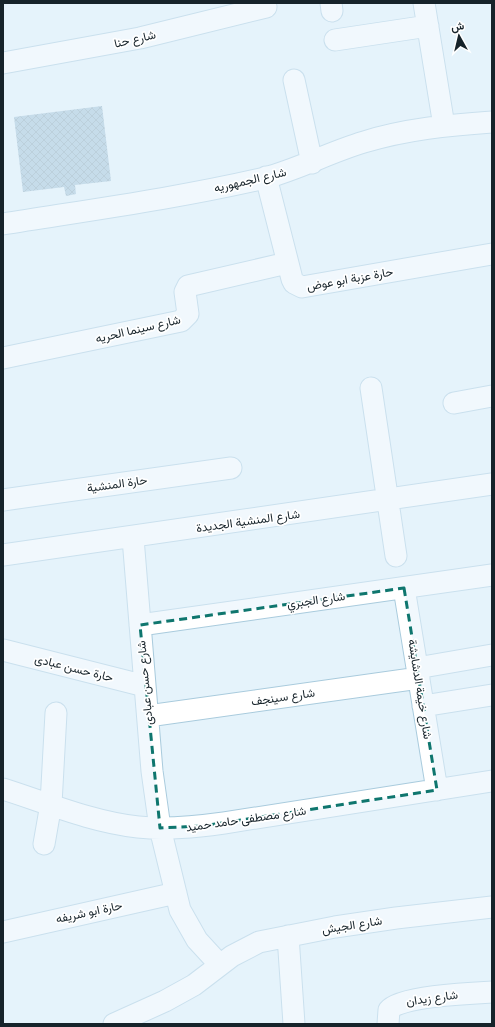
<svg xmlns="http://www.w3.org/2000/svg" width="495" height="1027" font-family="'Times New Roman',Vazirmatn,serif">
	<defs>
		<pattern id="building-cross-hatch" width="8" height="8" patternUnits="userSpaceOnUse"><rect width="8" height="8" fill="#a0c2d5"/><path d="M0 0l8 8M0 8l8-8" fill="none" stroke="#89a6b7"/></pattern>
	</defs>
	<rect width="100%" height="100%" fill="#e5f3fb"/>
	<path fill="url(#building-cross-hatch)" d="M 102,106 L 111,181 L 75,185 L 76,194 L 66,196 L 64,187 L 23,192 L 14,117 Z"/>
	<g fill="none" stroke-linecap="round" stroke-linejoin="round">
		<defs>
			<path id="minor" d="M 331,3 L 332,11
				M 424,3 L 444,126
				M 335,40 L 428,26
				M 3,63 L 140,38 L 266,7
				M 294,80 L 312,163
				M 266,177 L 292,279 L 294,283 L 302,287 L 492,254
				M 3,224 C 90,210 179,198 265,178 C 299,169 330,152 364,142 C 406,129 449,125 492,122
				M 3,358 L 181,321 L 188,314 L 185,292 L 188,286 L 287,263
				M 371,388 L 396,556
				M 454,403 L 492,396
				M 3,500 L 231,468
				M 133,538 L 152,771 L 160,828 L 180,910 L 197,940 L 220,965
				M 3,555 L 492,484
				M 404,588 L 437,790
				M 140,625 L 492,575
				M 3,650 L 145,686
				M 417,668 L 492,655
				M 423,706 L 492,695
				M 148,716 L 419,678
				M 3,789 C 47,803 92,822 138,827 C 167,830 195,827 224,823 L 492,781
				M 44,844 L 51,804 L 56,713
				M 3,932 L 176,893
				M 288,936 L 294,1024
				M 114,1024 L 165,1001 L 194,985 L 232,956 L 259,942 L 335,927 L 396,918 L 492,907
				M 388,1024 L 389,1010 C 399,996 473,993 492,992"/>
		</defs>
		<use href="#minor" stroke="#a9cbdd" stroke-width="23"/>
		<use href="#minor" stroke="#fff" stroke-width="21"/>
	</g>
	<path d="M0 0H495V1027H0ZM 404,588 L 437,790 L 202,826 L 160,828 L 140,625 Z" fill="#e5f3fb" fill-opacity=".55" fill-rule="evenodd"/>
	<path fill="none" stroke="#0f766e" stroke-width="3" stroke-dasharray="8 5" stroke-linejoin="round" d="M 404,588 L 437,790 L 202,826 L 160,828 L 140,625 Z"/>
	<g text-anchor="middle" dominant-baseline="central" stroke-width="3.5" stroke-linejoin="round" paint-order="stroke">
		<g font-size="12" fill="#16232a" stroke="#fff">
			<text transform="translate(135 39) rotate(-13)">شارع حنا</text>
			<text transform="translate(250 180) rotate(-13)">شارع الجمهوريه</text>
			<text transform="translate(350 279) rotate(-10)">حارة عزبة ابو عوض</text>
			<text transform="translate(138 329) rotate(-13)">شارع سينما الحريه</text>
			<text transform="translate(117 484) rotate(-8)">حارة المنشية</text>
			<text transform="translate(248 521) rotate(-8)">شارع المنشية الجديدة</text>
			<text transform="translate(316 600) rotate(-8)">شارع الجبري</text>
			<text transform="translate(74 668) rotate(14)">حارة حسن عبادى</text>
			<text transform="translate(145 683) rotate(-95)">شارع حسن عبادى</text>
			<text transform="translate(420 689) rotate(81)">شارع خيمة الدشايشة</text>
			<text transform="translate(283 697) rotate(-8)">شارع سينجف</text>
			<text transform="translate(246 819) rotate(-8)">شارع مصطفى حامد حميد</text>
			<text transform="translate(89 912) rotate(-12)">حارة ابو شريفه</text>
			<text transform="translate(352 925) rotate(-9)">شارع الجيش</text>
			<text transform="translate(432 998) rotate(-8)">شارع زيدان</text>
		</g>
	</g>
	<rect width="495" height="1027" fill="none" stroke="#16232a" stroke-width="8"/>
	<g transform="translate(459 36) rotate(352)" stroke="#ffffff" stroke-width="3" paint-order="stroke">
	<path d="M0-3L7 15L0 10L-7 15Z" fill="#16232a"/>
	<text y="-6" font-size="11" font-weight="bold" text-anchor="middle" fill="#16232a">ش</text>
	</g>
</svg>
